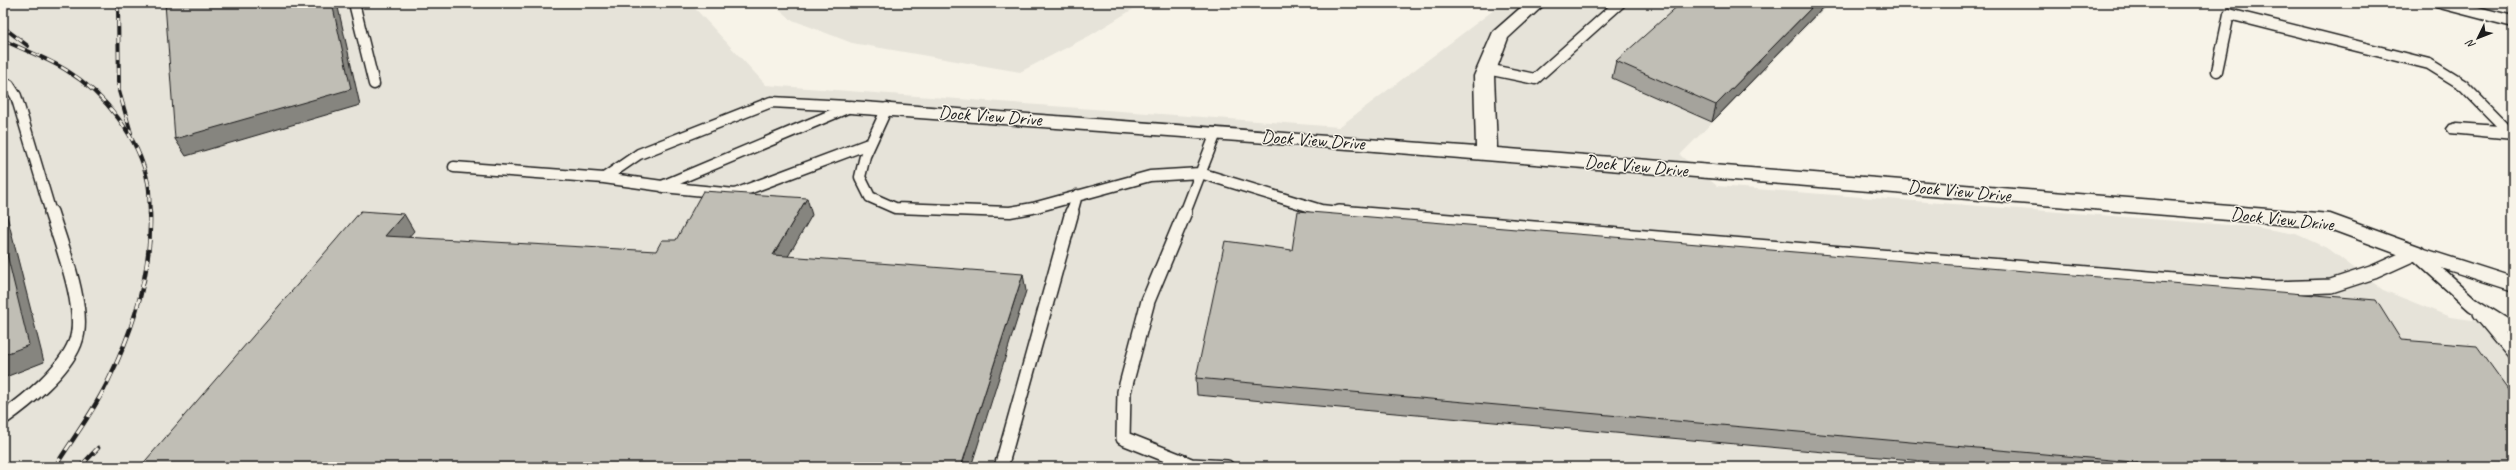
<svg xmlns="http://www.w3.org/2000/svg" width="2516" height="470" font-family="Caveat,sans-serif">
	<rect width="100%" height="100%" fill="#f7f3e8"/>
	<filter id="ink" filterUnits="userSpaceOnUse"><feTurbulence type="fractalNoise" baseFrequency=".025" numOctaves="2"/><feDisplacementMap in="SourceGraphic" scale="8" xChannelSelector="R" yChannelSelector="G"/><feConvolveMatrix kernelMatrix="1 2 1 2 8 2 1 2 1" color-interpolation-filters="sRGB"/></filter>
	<g filter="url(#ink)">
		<path fill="#e6e3d9" d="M 3,3 L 690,3 L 766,85 L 1339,127 L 1503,3 L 1830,3 L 1680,155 L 1717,186 L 2255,227 L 2296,234 L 2329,249 L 2383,290 L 2450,317 L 2510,325 L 2513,329 L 2513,467 L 3,467 Z
			M 771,3 L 1143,3 L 1089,36 L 1020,72 L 852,43 L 790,19 Z"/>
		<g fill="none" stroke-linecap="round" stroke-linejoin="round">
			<defs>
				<path id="lane-far1" d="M 354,3 L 374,84
					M 1487,69 L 1535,79 L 1620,3
					M 2217,71 L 2229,14 L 2429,64 L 2463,85 L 2510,133
					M 3,83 L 9,85 L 16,96 L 51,213
					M 887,108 L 865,156 L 860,177 L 870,197 L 895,208 L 1010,212 L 1033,208 L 1150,176 L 1200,173 L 1321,210 L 1347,213
					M 454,167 L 604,178 L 662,186 L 850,107
					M 604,178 L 639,154 L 771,102 L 847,106
					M 663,187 L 735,194 L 871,143
					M 1072,213 L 1077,195
					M 1185,213 L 1216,133"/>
				<path id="lane" d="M 1185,212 L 1148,301 L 1124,392 L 1123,438 L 1191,465 L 1227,467
					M 1339,212 L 2272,288 L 2331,286 L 2374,272 L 2416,253 L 2513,284
					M 2420,257 L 2473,305 L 2513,330
					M 2480,313 L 2513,353
					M 3,418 C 27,401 64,371 75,343 C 88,312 61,244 51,212
					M 1001,467 L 1072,212"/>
				<path id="street" d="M 1526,3 L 1546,3 L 1508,38 L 1494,76 L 1497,148 L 2330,214 L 2424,248 L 2427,253 L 2424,258 L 2416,261 L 2327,228 L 1362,150 L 850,113 L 843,111 L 840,107 L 843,103 L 850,101 L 1476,147 L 1474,76 L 1493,32 Z
					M 2433,3 L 2463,3 L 2513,16 L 2513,27 L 2436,7 Z
					M 2457,123 L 2513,127 L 2513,139 L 2450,133 L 2447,129 L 2450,125 Z"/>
			</defs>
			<use href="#lane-far1" stroke="#1c1c1c" stroke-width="13"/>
			<use href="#lane" stroke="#1c1c1c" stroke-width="16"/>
			<use href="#street" stroke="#1c1c1c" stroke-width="3"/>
			<use href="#lane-far1" stroke="#f7f3e8" stroke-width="10"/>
			<use href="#lane" stroke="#f7f3e8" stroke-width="13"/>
			<use href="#street" fill="#f7f3e8" fill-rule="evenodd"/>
			<defs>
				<path id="rail-far1" d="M 118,3 L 119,91 L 131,133
					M 3,27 L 28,46
					M 3,40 C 24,50 47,58 66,70 C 105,94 139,137 148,183 C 150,192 149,203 150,213"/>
				<path id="rail" d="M 55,467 C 73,438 95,410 109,379 C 134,328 152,269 150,212
					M 80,467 L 98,448"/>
			</defs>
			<use href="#rail-far1" stroke="#1c1c1c" stroke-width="4"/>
			<use href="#rail" stroke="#1c1c1c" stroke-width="4.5"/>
			<use href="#rail-far1" stroke="#f7f3e8" stroke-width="2.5" stroke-dasharray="8" stroke-linecap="butt"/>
			<use href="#rail" stroke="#f7f3e8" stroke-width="3" stroke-dasharray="10" stroke-linecap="butt"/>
		</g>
		<path fill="#a5a39c" stroke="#1c1c1c" d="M 1827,3 L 1712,122 L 1612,78 L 1616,61 Z
			M 1292,250 L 2401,340 L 2513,467 L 1989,467 L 1197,395 L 1196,378 Z"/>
		<path fill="#86857f" stroke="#1c1c1c" d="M 332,3 L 337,3 L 360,105 L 186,156 L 175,139 Z
			M 1816,3 L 1827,3 L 1712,122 L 1716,105 Z
			M 807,198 L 812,215 L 779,272 L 773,255 Z
			M 3,200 L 44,362 L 3,378 Z
			M 404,214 L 414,231 L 395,253 L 385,236 Z
			M 1023,274 L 1026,291 L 971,467 L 961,467 Z"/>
		<path fill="#c0beb5" stroke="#1c1c1c" d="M 165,3 L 332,3 L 351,89 L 175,139 Z
			M 1681,3 L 1816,3 L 1716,105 L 1616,61 Z
			M 703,191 L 807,198 L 773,255 L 1023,274 L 961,467 L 140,467 L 361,211 L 404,214 L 385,236 L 656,251 L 662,240 L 676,240 Z
			M 1298,211 L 2376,300 L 2401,340 L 2477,346 L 2513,396 L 2513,467 L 2189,467 L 1196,378 L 1225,241 L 1292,250 Z
			M 3,238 L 29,345 L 3,355 Z"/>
	</g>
	<g text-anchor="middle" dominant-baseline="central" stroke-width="3" stroke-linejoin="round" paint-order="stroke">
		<g font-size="19" fill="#1c1c1c" stroke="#f7f3e8">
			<text transform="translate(990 116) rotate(4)">Dock View Drive</text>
			<text transform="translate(1313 140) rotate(4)">Dock View Drive</text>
			<text transform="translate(1636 166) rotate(5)">Dock View Drive</text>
			<text transform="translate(1959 191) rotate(5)">Dock View Drive</text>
			<text transform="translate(2282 219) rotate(6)">Dock View Drive</text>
		</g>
	</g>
	<rect width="2516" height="470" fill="none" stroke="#f7f3e8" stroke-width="16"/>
	<rect x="8" y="8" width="2500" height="454" fill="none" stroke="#1c1c1c" stroke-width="1.5" filter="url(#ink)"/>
	<g transform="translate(2478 38) rotate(227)" stroke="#f7f3e8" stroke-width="3" paint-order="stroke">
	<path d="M0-3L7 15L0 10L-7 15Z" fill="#1c1c1c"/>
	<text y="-6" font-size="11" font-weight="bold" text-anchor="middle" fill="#1c1c1c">N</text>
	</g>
</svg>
